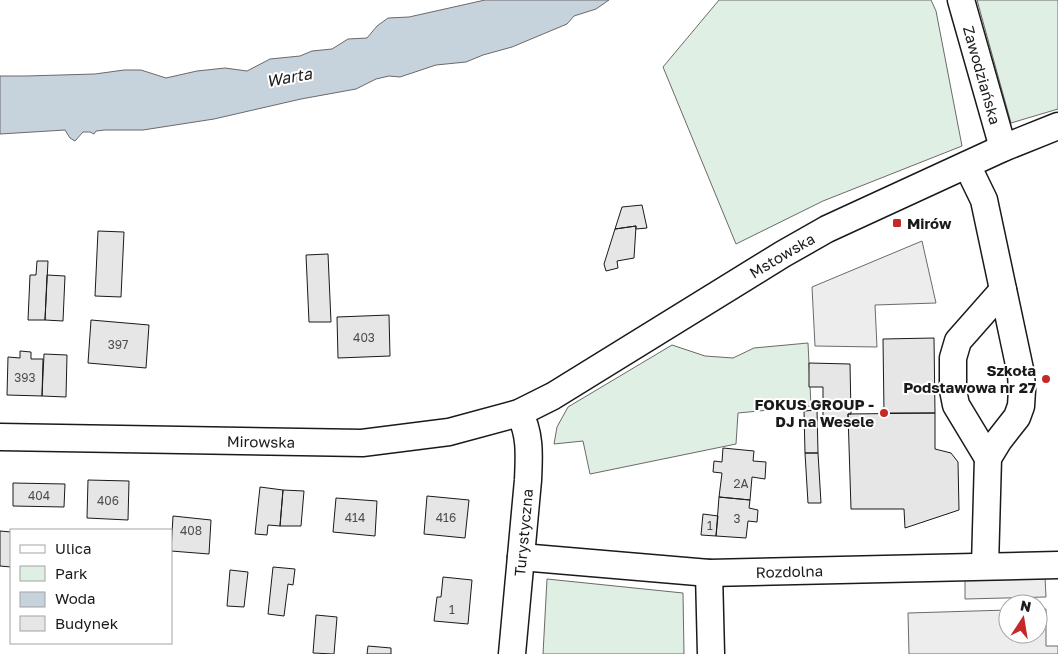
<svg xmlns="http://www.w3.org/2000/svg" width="1058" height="654" font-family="'Golos Text',sans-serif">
	<rect width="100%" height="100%" fill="#fff"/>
	<path fill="#e0efe3" stroke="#6a6a6a" d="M 719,0 L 931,0 L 936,11 L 962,146 L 823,201 L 736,244 L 663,67 Z
		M 977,0 L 1058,0 L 1058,109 L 1011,123 Z
		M 808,343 L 811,406 L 738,413 L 736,444 L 590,474 L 583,441 L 554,444 L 557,427 L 568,407 L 672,345 L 705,356 L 733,358 L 754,348 Z
		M 547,579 L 683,593 L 684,654 L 543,654 Z"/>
	<path fill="#ededed" stroke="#6a6a6a" d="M 922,241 L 936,303 L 875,305 L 877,347 L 815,346 L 812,287 Z
		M 1045,577 L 1046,597 L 965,599 L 965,578 Z
		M 1046,609 L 1046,646 L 1058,646 L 1058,654 L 909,654 L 908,613 L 1008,610 L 1008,634 L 1038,634 L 1038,610 Z"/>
	<path fill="#c6d2dc" stroke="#6a6a6a" d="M 485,0 L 609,0 L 596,9 L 574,16 L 567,24 L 512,47 L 483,55 L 466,62 L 436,65 L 400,77 L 389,76 L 376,79 L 356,89 L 301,99 L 214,119 L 143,130 L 105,130 L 96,131 L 94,134 L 90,132 L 83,132 L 75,141 L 70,138 L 65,130 L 0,134 L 0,76 L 26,76 L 95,74 L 124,70 L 141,70 L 166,78 L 197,71 L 225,68 L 247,71 L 270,59 L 300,56 L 312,51 L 332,49 L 348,39 L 367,38 L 377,26 L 388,18 L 409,17 Z"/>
	<path fill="#e6e6e6" stroke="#1a1a1a" d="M 642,205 L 647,228 L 636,229 L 636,226 L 615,229 L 622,207 Z
		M 636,226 L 634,258 L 617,261 L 618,268 L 606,271 L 604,264 L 615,229 Z
		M 98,231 L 124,232 L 121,297 L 95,296 Z
		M 328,254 L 331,322 L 309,322 L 306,255 Z
		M 37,261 L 48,261 L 45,320 L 28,320 L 30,275 L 36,275 Z
		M 47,275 L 65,276 L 63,321 L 45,320 Z
		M 389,315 L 390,356 L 338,358 L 337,317 Z
		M 91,320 L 149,325 L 146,368 L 88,363 Z
		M 934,338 L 935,413 L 884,413 L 883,339 Z
		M 20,351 L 31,352 L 31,359 L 43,359 L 42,396 L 7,395 L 8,357 L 20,358 Z
		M 44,354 L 67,355 L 66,397 L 42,396 Z
		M 809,363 L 850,364 L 851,414 L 848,414 L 848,423 L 823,423 L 823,387 L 809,387 Z
		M 817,410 L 818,453 L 805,453 L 804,411 Z
		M 935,413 L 935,449 L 951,453 L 958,462 L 959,510 L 905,528 L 904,509 L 851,509 L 848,414 Z
		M 723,448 L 754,451 L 753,461 L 766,462 L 765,479 L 752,477 L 750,500 L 719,497 L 722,473 L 713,472 L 714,461 L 722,462 Z
		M 805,453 L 818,453 L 821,503 L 808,503 Z
		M 88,480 L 129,481 L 128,520 L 87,518 Z
		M 13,483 L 65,484 L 64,507 L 13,506 Z
		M 260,487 L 283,490 L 280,526 L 268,525 L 267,535 L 255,534 Z
		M 283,490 L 304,491 L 301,526 L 280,526 Z
		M 427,496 L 469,500 L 465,538 L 424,534 Z
		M 719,497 L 750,500 L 749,508 L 758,510 L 757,522 L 748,521 L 746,538 L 716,536 Z
		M 336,498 L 377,501 L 375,536 L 333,532 Z
		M 703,514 L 718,516 L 716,536 L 701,535 Z
		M 173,516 L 211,520 L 209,554 L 171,551 Z
		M 0,531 L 11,532 L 11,567 L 0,566 Z
		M 273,567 L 295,569 L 293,585 L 288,584 L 284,616 L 268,614 Z
		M 230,570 L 248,572 L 244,607 L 227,606 Z
		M 443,577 L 472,580 L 468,624 L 434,621 L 437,597 L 441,597 Z
		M 316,615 L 337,617 L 334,654 L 313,653 Z
		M 368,646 L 391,648 L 391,654 L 367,654 Z"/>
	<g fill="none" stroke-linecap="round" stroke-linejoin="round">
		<defs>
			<g id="minor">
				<path id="s1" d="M 961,0 L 1003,148"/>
				<path d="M 967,165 L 984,200 L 1021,374 L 1022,390 L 1021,406 L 1017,417 L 999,440 L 988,458 L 985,566"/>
				<path id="s2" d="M 0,437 L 362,443 L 449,432 L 519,413 L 553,396 L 783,254 L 827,229 L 1003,148 L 1058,126"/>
				<path d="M 988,458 L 956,405 L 953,390 L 953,358 L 958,341 L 1003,290"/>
				<path id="s3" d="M 521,557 L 709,573 L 1058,565"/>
				<path d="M 709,573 L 711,654"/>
				<path id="s4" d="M 512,654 L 528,480 C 529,458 531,433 519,413"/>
			</g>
		</defs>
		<use href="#minor" stroke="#1a1a1a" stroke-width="29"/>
		<use href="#minor" stroke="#fff" stroke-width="26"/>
	</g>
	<g fill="#c62828" stroke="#fff" stroke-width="2">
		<rect x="892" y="218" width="10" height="10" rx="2.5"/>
		<circle cx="1046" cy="379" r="5"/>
		<circle cx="884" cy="413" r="5"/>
	</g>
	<g text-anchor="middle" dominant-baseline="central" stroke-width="4" stroke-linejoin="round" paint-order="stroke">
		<g font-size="12" fill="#4d4d4d">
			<text x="364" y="337">403</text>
			<text x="118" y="344">397</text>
			<text x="25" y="377">393</text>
			<text x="741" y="483">2A</text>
			<text x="39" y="495">404</text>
			<text x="108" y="500">406</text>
			<text x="355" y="517">414</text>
			<text x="446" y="517">416</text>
			<text x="737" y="518">3</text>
			<text x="710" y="525">1</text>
			<text x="191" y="530">408</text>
			<text x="452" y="609">1</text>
		</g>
		<g font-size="15" fill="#1a1a1a" stroke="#fff">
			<text stroke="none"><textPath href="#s1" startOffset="78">Zawodziańska</textPath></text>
			<text stroke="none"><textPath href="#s2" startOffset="829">Mstowska</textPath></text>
			<text stroke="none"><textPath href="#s2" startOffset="261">Mirowska</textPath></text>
			<text stroke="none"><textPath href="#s4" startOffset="122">Turystyczna</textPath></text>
			<text stroke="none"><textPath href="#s3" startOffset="269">Rozdolna</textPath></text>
		</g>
		<g font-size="15" font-weight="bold" fill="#1a1a1a" stroke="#fff" text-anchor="end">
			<text x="907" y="223" text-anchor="start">Mirów</text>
			<text x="1036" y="370">Szkoła<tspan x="1036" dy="17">Podstawowa nr 27</tspan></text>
			<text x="874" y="404">FOKUS GROUP -<tspan x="874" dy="17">DJ na Wesele</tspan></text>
		</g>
		<g font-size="16" font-style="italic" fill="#1a1a1a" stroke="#fff">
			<text transform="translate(289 77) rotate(-10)">Warta</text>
		</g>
	</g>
	<rect x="10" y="529" width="162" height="115" fill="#ffffff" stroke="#a3a3a3"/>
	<rect x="20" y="545" width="25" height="8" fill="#ffffff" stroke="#a3a3a3"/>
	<text x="55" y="554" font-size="15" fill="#1a1a1a">Ulica</text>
	<rect x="20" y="566" width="25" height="15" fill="#e0efe3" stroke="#a3a3a3"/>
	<text x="55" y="579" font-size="15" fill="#1a1a1a">Park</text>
	<rect x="20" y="592" width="25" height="15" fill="#c6d2dc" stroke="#a3a3a3"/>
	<text x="55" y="604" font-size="15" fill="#1a1a1a">Woda</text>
	<rect x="20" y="616" width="25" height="15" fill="#e6e6e6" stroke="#a3a3a3"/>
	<text x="55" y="629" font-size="15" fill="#1a1a1a">Budynek</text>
	<g transform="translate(1023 619) rotate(12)"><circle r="24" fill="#ffffff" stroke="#a3a3a3"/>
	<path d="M0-4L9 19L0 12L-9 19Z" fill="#c62828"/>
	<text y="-8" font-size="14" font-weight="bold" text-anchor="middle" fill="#1a1a1a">N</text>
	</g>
</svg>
